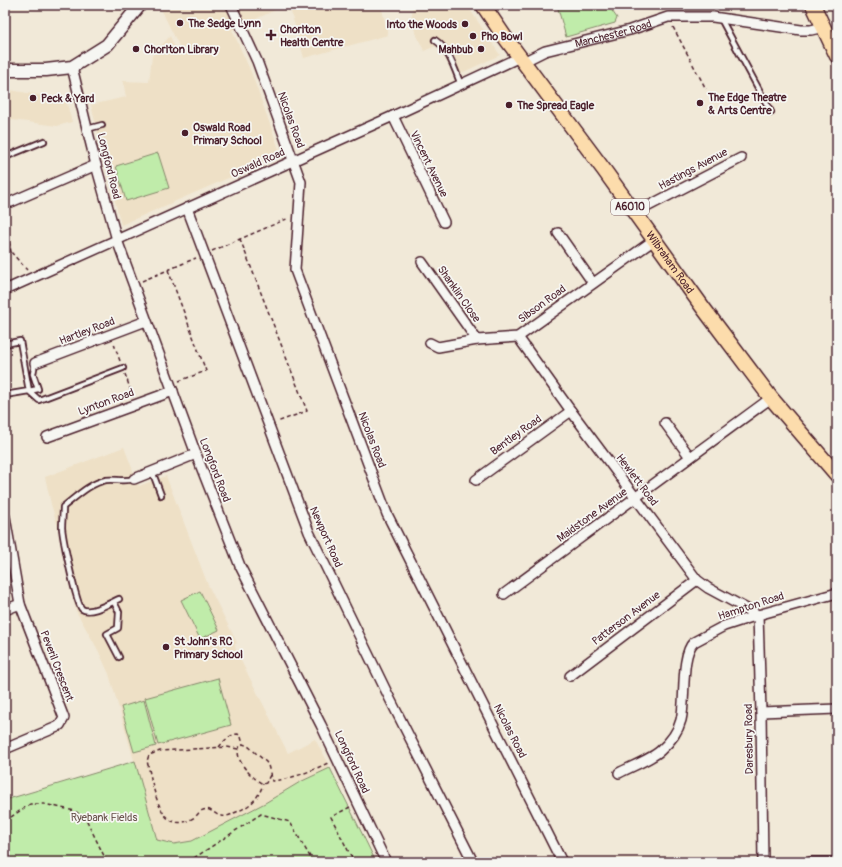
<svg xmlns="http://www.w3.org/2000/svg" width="842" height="867" font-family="Pangolin,sans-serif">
	<rect width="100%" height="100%" fill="#f1e9d8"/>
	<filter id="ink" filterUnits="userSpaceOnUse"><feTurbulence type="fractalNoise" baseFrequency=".025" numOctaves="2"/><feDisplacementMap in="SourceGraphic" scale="8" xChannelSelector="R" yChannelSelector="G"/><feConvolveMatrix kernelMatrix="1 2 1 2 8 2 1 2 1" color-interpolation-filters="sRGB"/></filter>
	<g filter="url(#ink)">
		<path fill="#eee0c6" d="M 159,5 L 286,5 L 232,30 L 251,72 L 281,155 L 121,225 L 91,105 L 126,97 L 123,81 L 149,82 L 152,56 L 170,36 L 177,52 L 181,50 Z
			M 289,5 L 381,5 L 388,35 L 304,58 Z
			M 413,5 L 467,5 L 500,55 L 455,76 L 438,45 L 424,51 L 411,22 Z
			M 5,89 L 66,100 L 72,122 L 57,126 L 5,119 Z
			M 124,447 L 139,486 L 166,476 L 208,585 L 237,643 L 235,644 L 236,651 L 288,753 L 315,739 L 330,768 L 300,782 L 265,803 L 192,841 L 174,844 L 157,840 L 109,674 L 98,650 L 76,611 L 58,527 L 51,504 L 45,477 Z"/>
		<path fill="#c0ecaa" stroke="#85866a" d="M 557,5 L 608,5 L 617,18 L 615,23 L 566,37 Z
			M 158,153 L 169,188 L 126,201 L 116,166 Z
			M 200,591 L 219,630 L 200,639 L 181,600 Z
			M 218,678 L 231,725 L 158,745 L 145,698 Z
			M 144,700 L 156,746 L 134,752 L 121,707 Z
			M 135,761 L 157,840 L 174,844 L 192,841 L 265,803 L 300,782 L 330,768 L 376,862 L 5,862 L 5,800 Z"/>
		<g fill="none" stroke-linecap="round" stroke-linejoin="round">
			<defs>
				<path id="service" d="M 232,8 L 239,5
					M 721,19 L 771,112
					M 435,40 C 449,49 455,70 461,85
					M 87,129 L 102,125
					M 5,157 L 44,141
					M 5,344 L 20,341 L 29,391 L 5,395
					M 29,391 L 39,400 L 123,368
					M 29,391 L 38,389 L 33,374 L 35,363
					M 152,471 L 161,495
					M 119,599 C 110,603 90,615 82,609 C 76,604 63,539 62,528 C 62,521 63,514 63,507 C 76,497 90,483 106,480 C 116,479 124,482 134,479
					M 114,602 L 119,612 L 118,628 L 107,634 L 119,657"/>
				<g id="minor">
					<path d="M 231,5 L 257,61 L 301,182 L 295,270 L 387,514 L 562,862"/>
					<path id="s1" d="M 523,62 L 545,51 L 630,30 L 668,17 L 713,17 L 801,30 L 811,30 L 824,27"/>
					<path d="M 72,67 L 96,165 L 117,240 L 196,454 L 240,566 L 321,725 L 386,862"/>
					<path d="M 393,116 L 444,222"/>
					<path d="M 11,202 L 96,165"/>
					<path d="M 187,208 L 309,532 L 390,699 L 473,862"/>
					<path d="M 635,213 L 741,158"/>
					<path d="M 558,233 L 593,283"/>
					<path d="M 422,262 L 477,340"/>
					<path d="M 5,290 L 393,116 L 520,57"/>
					<path d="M 518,337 L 571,411 L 697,580 L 708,588 L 758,615 L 761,712 L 763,862"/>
					<path d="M 430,343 L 438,347 L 477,340 L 518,337 L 654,240"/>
					<path d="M 35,363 L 146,321"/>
					<path d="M 665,423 L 690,457"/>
					<path d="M 47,437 L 173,391"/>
					<path d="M 134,479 L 196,454"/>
					<path d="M 476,480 L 571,411"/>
					<path d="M 5,517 L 20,604 L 64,718 L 60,725 L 57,727 L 5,749"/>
					<path d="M 504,594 L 771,398"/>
					<path d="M 5,610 L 20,604"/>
					<path d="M 570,676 L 697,580"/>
					<path d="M 761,712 L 837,709"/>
					<path d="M 619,773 C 630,767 651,759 660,751 C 669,743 678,732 681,720 C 686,701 680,655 694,642 L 724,626 L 758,615 L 837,593"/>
					<path d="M 811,862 L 837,862"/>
				</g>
				<path id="secondary" d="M 5,70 L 46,70 L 72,67 L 107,45 L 140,5"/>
				<path id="primary" d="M 813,5 L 837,56"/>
				<g id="trunk">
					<path id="s2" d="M 483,5 L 504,36 L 604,170 L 704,309 L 771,398 L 837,475"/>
				</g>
			</defs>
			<use href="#service" stroke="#4a1f2b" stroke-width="8"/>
			<use href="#minor" stroke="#4a1f2b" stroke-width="12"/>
			<use href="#secondary" stroke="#4a1f2b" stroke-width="15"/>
			<use href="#primary" stroke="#4a1f2b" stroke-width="17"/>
			<use href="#trunk" stroke="#4a1f2b" stroke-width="17"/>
			<path stroke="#4a1f2b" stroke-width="1.5" stroke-dasharray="4 3" stroke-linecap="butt" d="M 673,27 L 706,89
				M 5,221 L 11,252 L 5,253
				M 240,239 L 307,411 L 277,422
				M 212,251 L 289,218
				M 11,252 L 27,270
				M 168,270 L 206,371 L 179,381
				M 142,281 L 196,258
				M 114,344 L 120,361
				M 125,374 L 133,397
				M 219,747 C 224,741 230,734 238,734 L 241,737 L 243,744
				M 238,749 L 227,747 L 160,751 L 149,755 L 147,761 C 151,776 156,811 170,820 C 178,825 189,822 196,816 C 198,814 200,811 203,810 C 211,807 215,816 222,816 C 226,817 231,815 234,813 C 249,807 258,800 263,784
				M 270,775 L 266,783 L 263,784 C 252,778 232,759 240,746 L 243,744 L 248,746 L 266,762 L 268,765 L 272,781 C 292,779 311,771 328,763
				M 350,807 L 331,817 L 354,862
				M 5,821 L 30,804 L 44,804 L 75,811 L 87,821 L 107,862
				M 188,862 L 261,814 L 290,822 L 313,862"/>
			<use href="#service" stroke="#f6f6f2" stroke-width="4.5"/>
			<use href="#minor" stroke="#f6f6f2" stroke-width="9"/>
			<use href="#secondary" stroke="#f6f6f2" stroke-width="12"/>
			<use href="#primary" stroke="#fcdcac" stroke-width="14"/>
			<use href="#trunk" stroke="#fcdcac" stroke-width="14"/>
		</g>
	</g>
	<g fill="#4a1f2b" stroke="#f6f6f2" stroke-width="1.5">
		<circle cx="180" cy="23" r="4"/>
		<circle cx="465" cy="24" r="4"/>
		<path d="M269 29h4v4h4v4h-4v4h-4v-4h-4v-4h4z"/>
		<circle cx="473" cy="36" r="4"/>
		<circle cx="136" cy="49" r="4"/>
		<circle cx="481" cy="49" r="4"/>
		<circle cx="33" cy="98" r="4"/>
		<circle cx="700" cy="103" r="4"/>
		<circle cx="509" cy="105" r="4"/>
		<circle cx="185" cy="133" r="4"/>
		<circle cx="166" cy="647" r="4"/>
	</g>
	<g text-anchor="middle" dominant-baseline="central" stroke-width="3.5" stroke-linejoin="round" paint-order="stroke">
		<rect fill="#f6f6f2" stroke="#7e6067" stroke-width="1" x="611" y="199" width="38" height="16" rx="3"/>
		<g font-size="10" font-weight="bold" fill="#4a1f2b">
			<text x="630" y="207">A6010</text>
		</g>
		<g font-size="11" font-weight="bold" fill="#4a1f2b" stroke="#f6f6f2" text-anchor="start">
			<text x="188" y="23">The Sedge Lynn</text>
			<text x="457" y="24" text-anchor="end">Into the Woods</text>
			<text x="280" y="29">Chorlton<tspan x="280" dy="13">Health Centre</tspan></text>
			<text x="481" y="36">Pho Bowl</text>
			<text x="144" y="49">Chorlton Library</text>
			<text x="473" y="49" text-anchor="end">Mahbub</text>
			<text x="708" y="97">The Edge Theatre<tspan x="708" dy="13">&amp; Arts Centre</tspan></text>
			<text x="41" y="98">Peck &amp; Yard</text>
			<text x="517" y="105">The Spread Eagle</text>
			<text x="193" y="127">Oswald Road<tspan x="193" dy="13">Primary School</tspan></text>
			<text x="174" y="641">St John's RC<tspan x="174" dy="13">Primary School</tspan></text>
		</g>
		<g font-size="11" fill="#4a1f2b" stroke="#f6f6f2">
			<text stroke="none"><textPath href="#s1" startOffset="95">Manchester Road</textPath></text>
			<text transform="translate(291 120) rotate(70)">Nicolas Road</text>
			<text transform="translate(258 163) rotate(-24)">Oswald Road</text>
			<text transform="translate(429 164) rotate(64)">Vincent Avenue</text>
			<text transform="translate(109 166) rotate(76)">Longford Road</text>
			<text transform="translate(693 169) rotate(-28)">Hastings Avenue</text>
			<text stroke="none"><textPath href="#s2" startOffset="318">Wilbraham Road</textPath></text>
			<text transform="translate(459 294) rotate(55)">Shanklin Close</text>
			<text transform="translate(542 304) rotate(-36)">Sibson Road</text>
			<text transform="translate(87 331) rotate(-21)">Hartley Road</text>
			<text transform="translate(106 402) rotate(-20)">Lynton Road</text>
			<text transform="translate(516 435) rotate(-36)">Bentley Road</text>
			<text transform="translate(372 440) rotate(69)">Nicolas Road</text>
			<text transform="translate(215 470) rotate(69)">Longford Road</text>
			<text transform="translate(637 480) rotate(53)">Hewlett Road</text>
			<text transform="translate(592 515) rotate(-36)">Maidstone Avenue</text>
			<text transform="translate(326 537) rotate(66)">Newport Road</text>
			<text transform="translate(751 606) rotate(-18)">Hampton Road</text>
			<text transform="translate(626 618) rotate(-37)">Patterson Avenue</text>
			<text transform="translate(57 666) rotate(69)">Peveril Crescent</text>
			<text transform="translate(510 731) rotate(63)">Nicolas Road</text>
			<text transform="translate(749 739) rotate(-91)">Daresbury Road</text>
			<text transform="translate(352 762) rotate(65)">Longford Road</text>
		</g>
		<g font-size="11" fill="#68524b" stroke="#f6f6f2">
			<text x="104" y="817">Ryebank Fields</text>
		</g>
	</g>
	<rect width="842" height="867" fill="none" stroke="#f6f6f2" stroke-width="20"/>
	<rect x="10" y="10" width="822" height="847" fill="none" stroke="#4a1f2b" stroke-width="1.5" filter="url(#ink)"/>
</svg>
